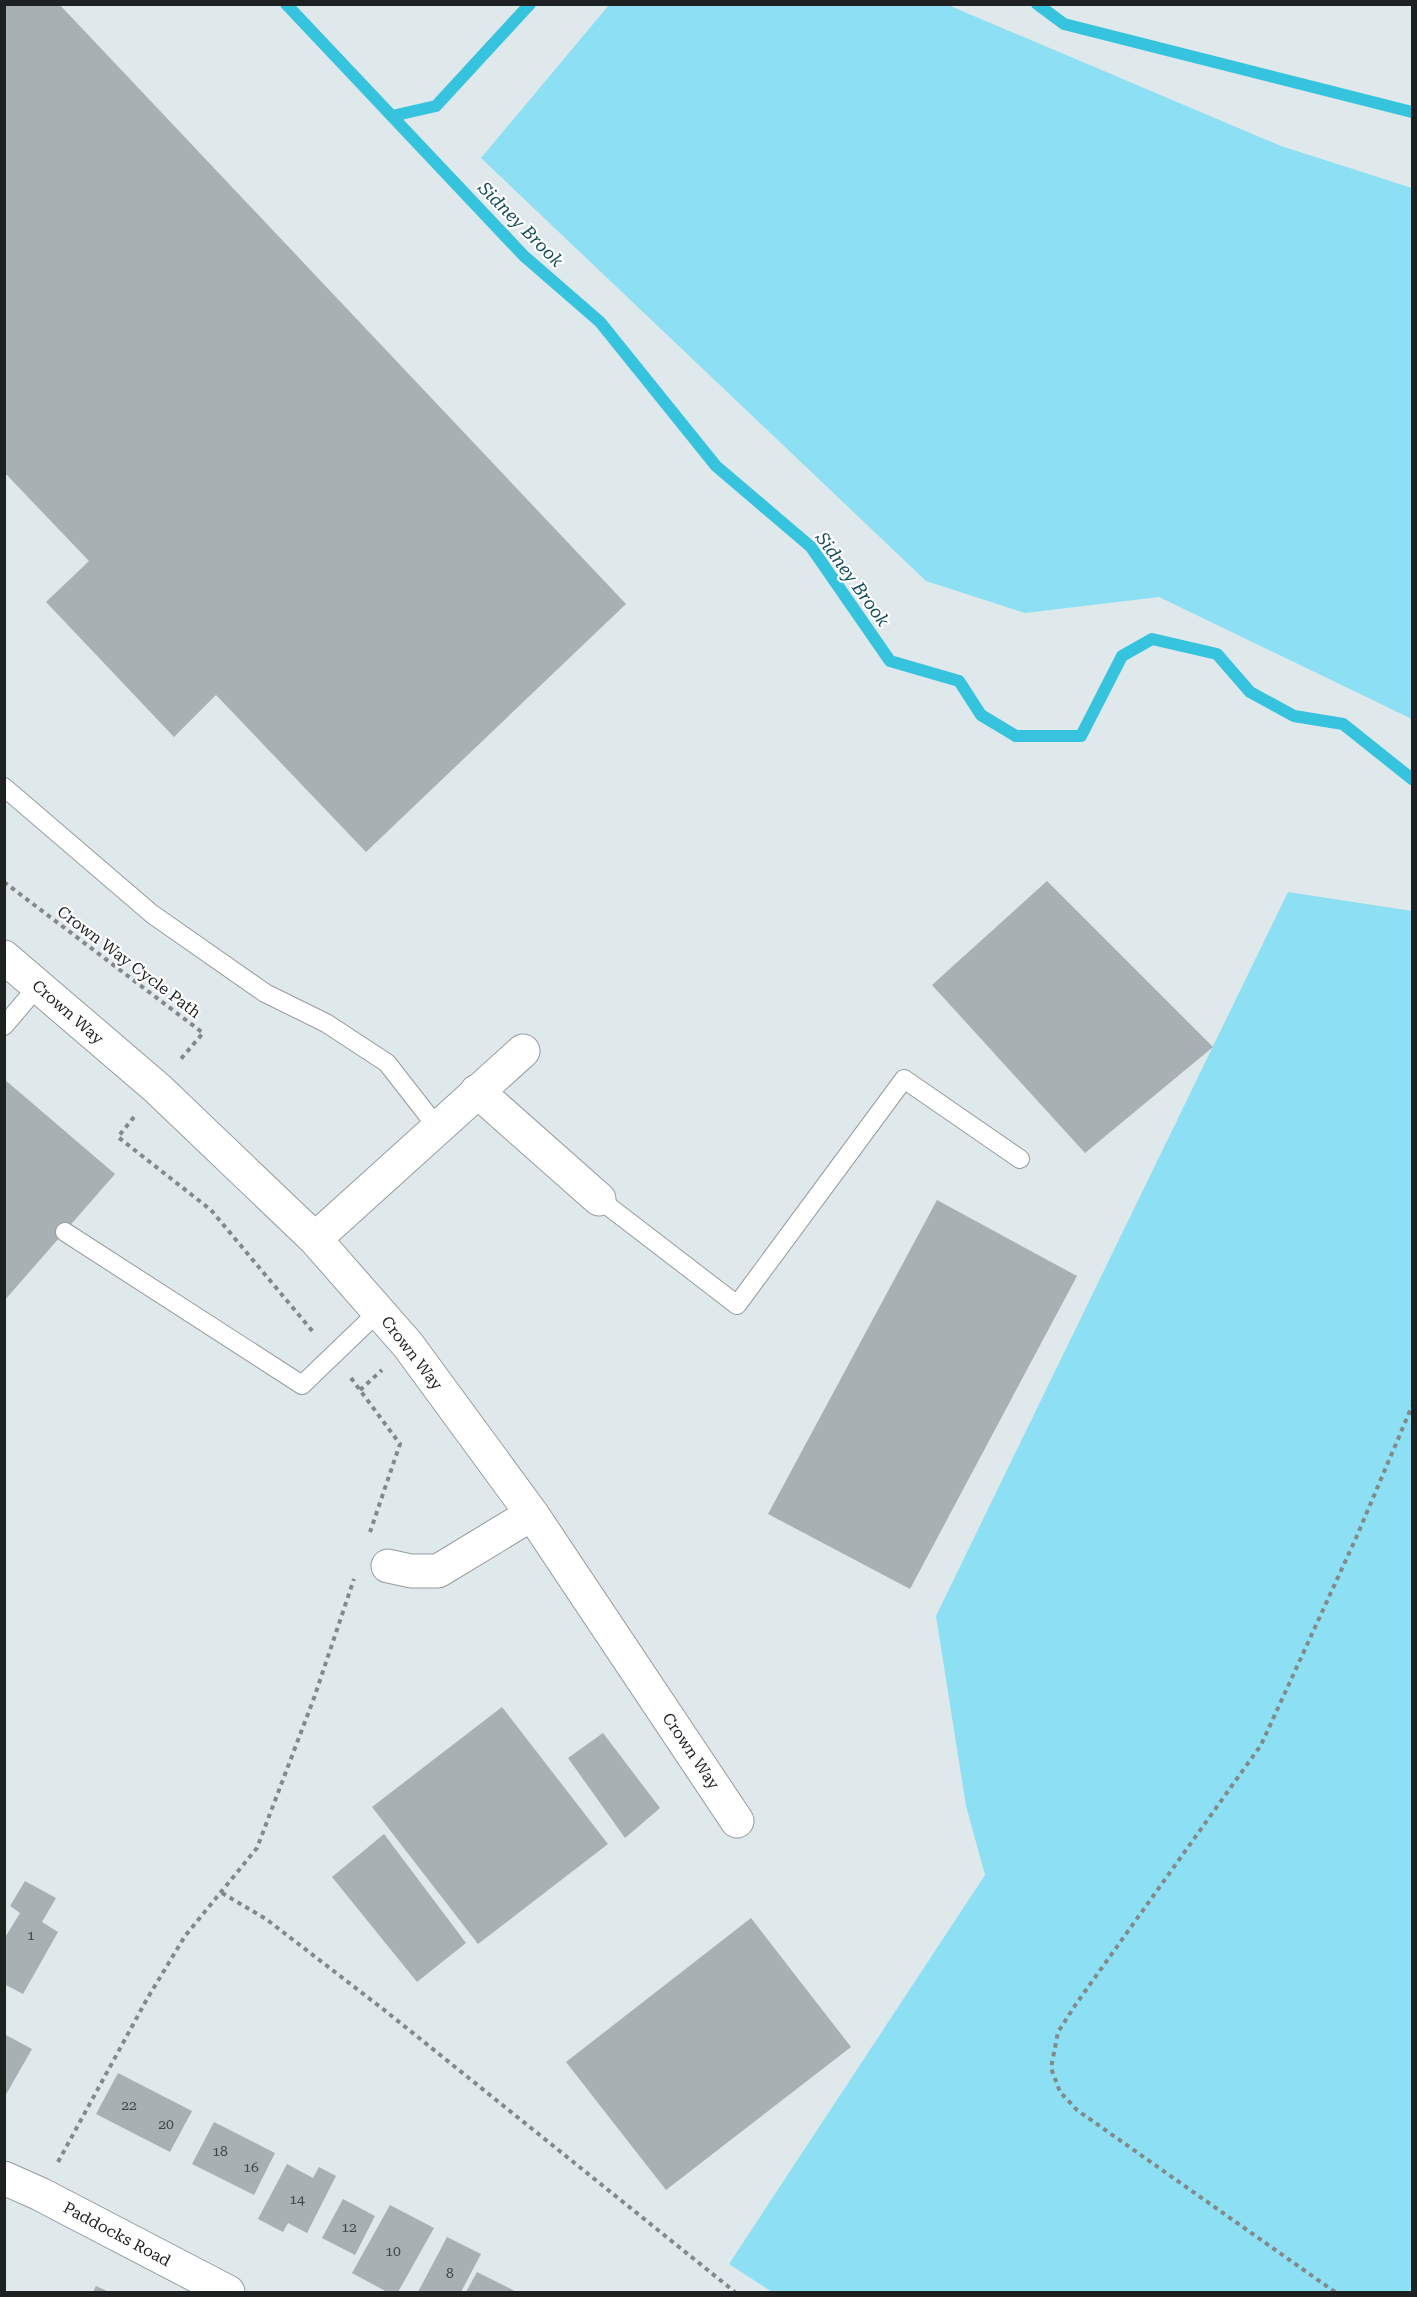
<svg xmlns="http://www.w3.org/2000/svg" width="1417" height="2297" font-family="'Roboto Serif',serif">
	<rect width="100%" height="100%" fill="#dfe8eb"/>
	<path fill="#8de0f3" d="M 948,5 L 1281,146 L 1412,188 L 1412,719 L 1159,597 L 1025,613 L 926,581 L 481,158 L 609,5 Z
		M 1288,892 L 1412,911 L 1412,2292 L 772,2292 L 729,2264 L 985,1875 L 966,1806 L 936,1616 Z"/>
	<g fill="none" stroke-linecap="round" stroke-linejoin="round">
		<path stroke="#36c3de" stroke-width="12" d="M 286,4 L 524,256 L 600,322 L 716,466 L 811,547 L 890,661 L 959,681 L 981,715 L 1016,736 L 1081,736 L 1122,656 L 1152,639 L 1217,654 L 1250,692 L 1294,716 L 1343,724 L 1412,779
			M 1037,4 L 1064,24 L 1412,112
			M 392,116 L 436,106 L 530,4"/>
	</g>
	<path fill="#a7b0b2" d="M 4,4 L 59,4 L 626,604 L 366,852 L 216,695 L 174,737 L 46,602 L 89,561 L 4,472 Z
		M 1047,881 L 1213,1047 L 1085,1153 L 932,985 Z
		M 4,1079 L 115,1174 L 4,1301 Z
		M 937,1200 L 1077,1276 L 910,1589 L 768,1514 Z
		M 502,1707 L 608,1844 L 478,1944 L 372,1807 Z
		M 603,1733 L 660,1808 L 625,1838 L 568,1758 Z
		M 384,1834 L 466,1943 L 417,1982 L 332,1877 Z
		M 25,1881 L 56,1898 L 42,1922 L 58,1932 L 23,1994 L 4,1984 L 4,1939 L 20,1913 L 10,1906 Z
		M 751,1918 L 851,2047 L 666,2190 L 566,2062 Z
		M 4,2034 L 32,2049 L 4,2098 Z
		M 118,2073 L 192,2111 L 170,2152 L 96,2114 Z
		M 214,2122 L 275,2153 L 254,2195 L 192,2164 Z
		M 287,2164 L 313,2178 L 319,2167 L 336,2176 L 307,2233 L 288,2223 L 283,2232 L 258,2219 Z
		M 343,2199 L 375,2216 L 355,2255 L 322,2238 Z
		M 390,2205 L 434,2228 L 398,2292 L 387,2292 L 352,2273 Z
		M 447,2237 L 481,2254 L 461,2292 L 418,2292 Z
		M 477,2272 L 517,2292 L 466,2292 Z
		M 96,2286 L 109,2292 L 93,2292 Z"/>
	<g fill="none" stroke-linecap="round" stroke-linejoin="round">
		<defs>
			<path id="service" d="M 4,787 L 152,914 L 265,993 L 326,1023 L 387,1063 L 437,1127
				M 4,1026 L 38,986
				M 599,1199 L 737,1305 L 904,1079 L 1020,1159
				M 65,1232 L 302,1385 L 379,1311"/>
			<path id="minor" d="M 4,957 L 157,1088 L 315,1239 L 408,1345 L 532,1514 L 737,1821
				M 477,1091 L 599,1199
				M 315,1239 L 523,1051
				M 388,1566 L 411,1571 L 438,1571 L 532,1514
				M 4,2178 L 40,2194 L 228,2292"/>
		</defs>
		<use href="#service" stroke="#939c9e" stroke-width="20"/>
		<use href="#minor" stroke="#939c9e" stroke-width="35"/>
		<path stroke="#83898b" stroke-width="4" stroke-dasharray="4.5 4.5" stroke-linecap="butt" d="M 4,882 L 203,1033 L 180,1060
			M 134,1117 L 118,1137 L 211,1210 L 314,1333
			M 351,1378 L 400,1444 L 370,1532
			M 360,1390 L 382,1370
			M 222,1893 L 266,1919 L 383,2009 L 735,2292
			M 58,2162 L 147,1999 L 185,1936 L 257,1848 L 314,1698 L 354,1579
			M 1335,2292 L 1077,2110 L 1060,2092 L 1051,2068 L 1058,2032 L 1076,2004 L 1261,1745 L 1356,1538 L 1412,1406"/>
		<use href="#service" stroke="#fff" stroke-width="18"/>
		<use href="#minor" stroke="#fff" stroke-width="33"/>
	</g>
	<g text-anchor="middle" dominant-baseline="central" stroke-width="4.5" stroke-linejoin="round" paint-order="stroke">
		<g font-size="14" fill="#404546">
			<text x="31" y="1935">1</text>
			<text x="129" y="2105">22</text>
			<text x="166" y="2124">20</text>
			<text x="220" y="2151">18</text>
			<text x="251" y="2167">16</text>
			<text x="297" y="2199">14</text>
			<text x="349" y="2227">12</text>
			<text x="393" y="2251">10</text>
			<text x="450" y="2273">8</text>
		</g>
		<g font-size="16" fill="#1d2122" stroke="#fff">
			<text transform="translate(129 962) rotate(37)">Crown Way Cycle Path</text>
			<text transform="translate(68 1012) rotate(41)">Crown Way</text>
			<text transform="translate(412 1353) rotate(52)">Crown Way</text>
			<text transform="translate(691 1751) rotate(56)">Crown Way</text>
			<text transform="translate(117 2234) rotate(28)">Paddocks Road</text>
		</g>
		<g font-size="18" font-style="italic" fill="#144e5a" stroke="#fff">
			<text transform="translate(521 224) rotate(45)">Sidney Brook</text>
			<text transform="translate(853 579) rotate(54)">Sidney Brook</text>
		</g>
	</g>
	<rect width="1417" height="2297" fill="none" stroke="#1d2122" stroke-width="12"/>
</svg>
